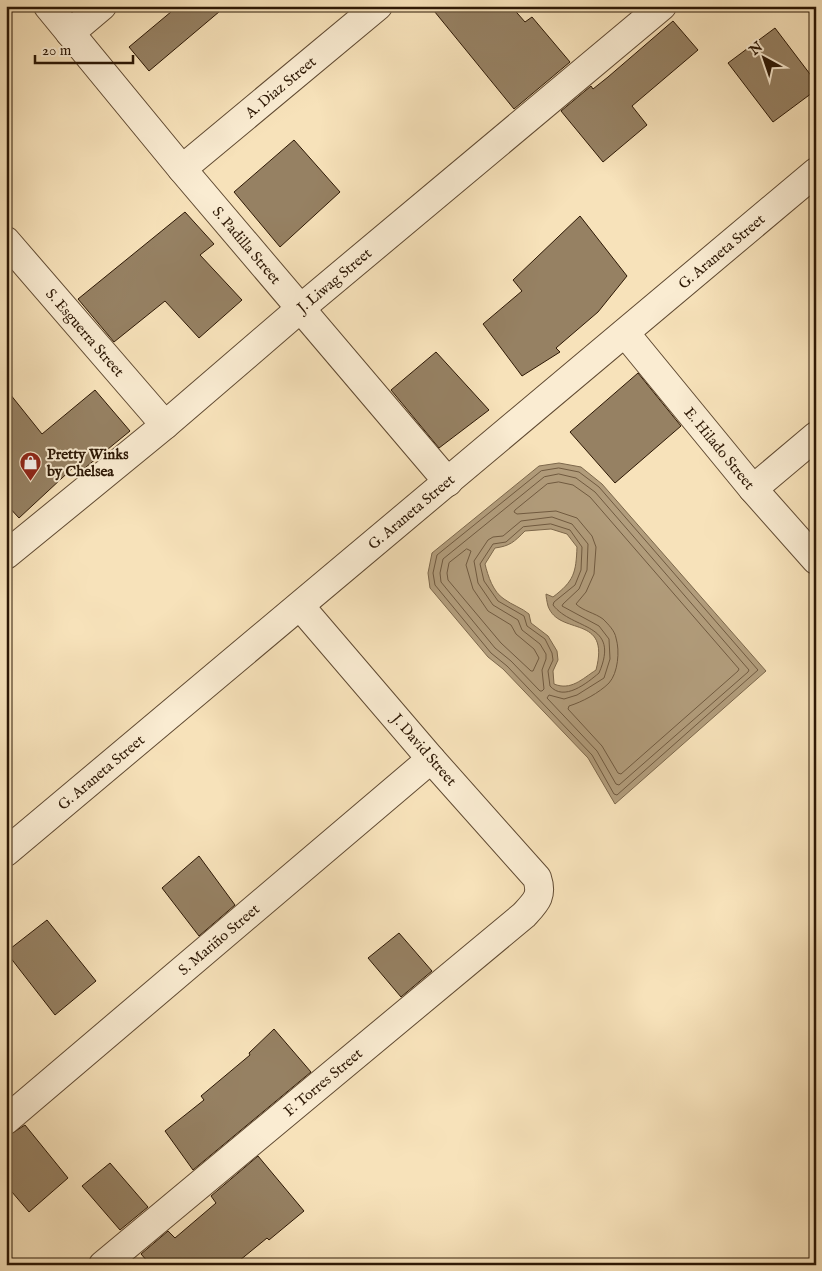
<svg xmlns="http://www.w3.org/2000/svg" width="822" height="1271" font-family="'IM FELL English',serif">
	<rect width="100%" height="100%" fill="#f7e2ba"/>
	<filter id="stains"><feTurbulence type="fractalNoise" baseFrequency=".004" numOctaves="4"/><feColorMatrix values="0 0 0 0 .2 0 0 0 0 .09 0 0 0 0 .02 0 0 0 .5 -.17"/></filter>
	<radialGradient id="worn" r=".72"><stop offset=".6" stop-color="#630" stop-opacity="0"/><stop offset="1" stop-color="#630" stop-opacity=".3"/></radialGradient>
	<path fill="#b29d7c" stroke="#7d684c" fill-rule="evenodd" d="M 559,463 L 581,467 L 602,484 L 766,671 L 615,804 L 588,758 L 503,669 L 488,657 L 430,588 L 428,573 L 432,553 L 539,466 ZM 551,529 L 567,534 L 577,547 C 576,573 574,581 553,597 L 546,594 C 546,597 547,602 548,606 C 559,637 611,613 596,670 C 582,679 571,691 554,684 L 553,671 L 558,660 L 557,651 L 548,636 L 531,623 L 529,614 C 522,608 512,605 504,599 C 493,592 488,576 485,564 L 495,548 C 510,546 514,542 525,531 Z"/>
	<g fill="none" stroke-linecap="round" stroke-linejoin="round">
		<path stroke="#705a40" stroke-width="1" d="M 559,468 L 579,472 L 599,487 L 758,670 L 617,795 L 614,794 L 592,755 L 507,666 L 491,653 L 435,585 L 433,573 L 437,555 L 541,471 Z
			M 559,474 L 576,478 L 595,492 L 749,670 L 748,672 L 619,785 L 616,784 L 597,751 L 547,698 L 549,695 L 564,699 L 577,695 L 604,678 L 610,659 L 609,639 L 599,626 L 562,606 L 563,604 L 579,589 L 587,570 L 588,544 L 572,524 L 552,517 L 521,521 L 503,536 L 493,537 L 488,540 L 474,561 L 478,583 L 493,605 L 518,620 L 522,630 L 540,644 L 546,654 L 546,659 L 542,670 L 544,689 L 542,691 L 540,691 L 511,661 L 495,648 L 441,582 L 440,573 L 443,559 L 544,477 Z
			M 559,482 L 573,485 L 590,497 L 739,669 L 738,671 L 621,774 L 618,773 L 602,746 L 568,709 L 569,706 C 582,702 599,693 609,683 C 618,673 620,651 616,638 C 615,631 608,624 603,619 C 595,613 583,611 576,604 L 586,592 L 594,574 L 596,547 L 592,536 L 577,518 L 556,511 L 517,514 L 514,512 L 515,510 L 547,484 Z
			M 551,524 L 570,530 L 582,547 L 581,570 L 575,585 L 554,602 L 553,605 C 573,631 621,622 599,673 C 587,683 564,702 550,686 L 548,671 L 553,660 L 552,653 L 545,639 L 527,626 L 524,616 L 498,601 L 484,581 L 480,564 L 493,544 L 506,542 L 523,527 Z
			M 467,549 L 471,551 L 466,565 L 473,589 L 488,611 L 511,625 L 516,634 L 534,649 L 539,658 L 533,671 L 531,671 L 501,643 L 448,580 L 447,573 L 449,563 Z"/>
	</g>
	<path fill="#968163" stroke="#2d1805" d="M 178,6 L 226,6 L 149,71 L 129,47 Z
		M 430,6 L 511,6 L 525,22 L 532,17 L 570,62 L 514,109 Z
		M 673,21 L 698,50 L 632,106 L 647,125 L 603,162 L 561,111 L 591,86 L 593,89 L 608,77 Z
		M 775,28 L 816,82 L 816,90 L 773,122 L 728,63 Z
		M 294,140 L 340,192 L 280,247 L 234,192 Z
		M 185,212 L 214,244 L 200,255 L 242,300 L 199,338 L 165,301 L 114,342 L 78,299 Z
		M 580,216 L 627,276 L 598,312 L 556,348 L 560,352 L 522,376 L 483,324 L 522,291 L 513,280 Z
		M 436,352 L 489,410 L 439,448 L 391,390 Z
		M 638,373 L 681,426 L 615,483 L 570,432 Z
		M 6,389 L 42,434 L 95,390 L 130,431 L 80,472 L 75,466 L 19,518 L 6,504 Z
		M 199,856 L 235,905 L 199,936 L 162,888 Z
		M 47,920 L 96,981 L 55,1015 L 6,952 Z
		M 399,933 L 432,971 L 401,997 L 368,958 Z
		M 274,1029 L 311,1072 L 193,1170 L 165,1131 L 204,1100 L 201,1096 L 250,1055 L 249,1053 Z
		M 25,1125 L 68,1178 L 29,1212 L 6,1185 L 6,1137 Z
		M 258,1156 L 304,1211 L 269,1240 L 267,1238 L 234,1265 L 144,1265 L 148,1262 L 141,1254 L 168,1231 L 175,1238 L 216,1203 L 211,1196 Z
		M 110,1163 L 148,1207 L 120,1230 L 82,1186 Z"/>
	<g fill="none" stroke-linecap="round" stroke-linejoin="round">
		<defs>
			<g id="street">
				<path id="s1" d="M 48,6 L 182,169 L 448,482"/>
				<path d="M 70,33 L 102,6"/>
				<path id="s2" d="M 182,169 L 378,6"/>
				<path id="s3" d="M 6,241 L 165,425"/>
				<path id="s4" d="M 625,333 L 753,489 L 816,560"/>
				<path d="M 753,489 L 816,436"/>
				<path id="s5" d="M 6,555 L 165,425 L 301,308 L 662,6"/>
				<path id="s6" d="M 6,852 L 816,172"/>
				<path id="s7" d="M 6,1120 L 431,759"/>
				<path id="s8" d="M 103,1265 L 524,915 C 536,902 543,896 537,878 L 431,759 L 300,606"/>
			</g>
		</defs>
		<use href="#street" stroke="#604a32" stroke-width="30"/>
		<use href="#street" stroke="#faecd2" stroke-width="28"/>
	</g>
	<defs>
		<symbol id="shop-pin" viewBox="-11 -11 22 30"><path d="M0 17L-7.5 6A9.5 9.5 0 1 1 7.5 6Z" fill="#8f2418" stroke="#faecd2"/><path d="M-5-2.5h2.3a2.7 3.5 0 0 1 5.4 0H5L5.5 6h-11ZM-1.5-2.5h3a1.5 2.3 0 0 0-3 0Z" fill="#fff"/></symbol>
	</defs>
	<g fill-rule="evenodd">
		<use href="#shop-pin" x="18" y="450" width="25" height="34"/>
	</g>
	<g text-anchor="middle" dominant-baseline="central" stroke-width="4" stroke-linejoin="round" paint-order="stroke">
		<g font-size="15" fill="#2d1805" stroke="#faecd2">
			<text stroke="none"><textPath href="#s2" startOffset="128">A. Diaz Street</textPath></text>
			<text stroke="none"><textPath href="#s1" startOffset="311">S. Padilla Street</textPath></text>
			<text stroke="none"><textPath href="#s6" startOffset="934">G. Araneta Street</textPath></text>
			<text stroke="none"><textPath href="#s5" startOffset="428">J. Liwag Street</textPath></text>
			<text stroke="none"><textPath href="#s3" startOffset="121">S. Esguerra Street</textPath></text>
			<text stroke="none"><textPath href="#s4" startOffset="149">E. Hilado Street</textPath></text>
			<text stroke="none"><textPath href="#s6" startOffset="529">G. Araneta Street</textPath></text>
			<text transform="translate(424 750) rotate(49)">J. David Street</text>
			<text stroke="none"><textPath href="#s6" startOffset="124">G. Araneta Street</textPath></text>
			<text stroke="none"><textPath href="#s7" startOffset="279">S. Mariño Street</textPath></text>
			<text stroke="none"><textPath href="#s8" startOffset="286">F. Torres Street</textPath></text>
		</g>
		<g font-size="15" font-weight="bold" fill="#2d1805" stroke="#faecd2" text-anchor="start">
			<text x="47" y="454">Pretty Winks<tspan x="47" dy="17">by Chelsea</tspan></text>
		</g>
	</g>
	<rect width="822" height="1271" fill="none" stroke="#f7e2ba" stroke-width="25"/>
	<rect x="8" y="8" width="807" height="1256" fill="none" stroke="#2d1805" stroke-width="2.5"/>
	<rect x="12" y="12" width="797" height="1246" fill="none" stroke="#2d1805"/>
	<g transform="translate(764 58) rotate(320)" stroke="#faecd2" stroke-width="4" paint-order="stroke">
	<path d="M0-4L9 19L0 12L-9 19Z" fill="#2d1805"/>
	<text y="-8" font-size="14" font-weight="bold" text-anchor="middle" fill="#2d1805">N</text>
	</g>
	<path d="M35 55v8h98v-8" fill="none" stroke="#2d1805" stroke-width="2.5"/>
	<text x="42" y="55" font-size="15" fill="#2d1805" stroke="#faecd2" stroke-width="4" paint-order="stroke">20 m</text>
	<rect width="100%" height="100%" filter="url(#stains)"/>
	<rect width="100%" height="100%" fill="url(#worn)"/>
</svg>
